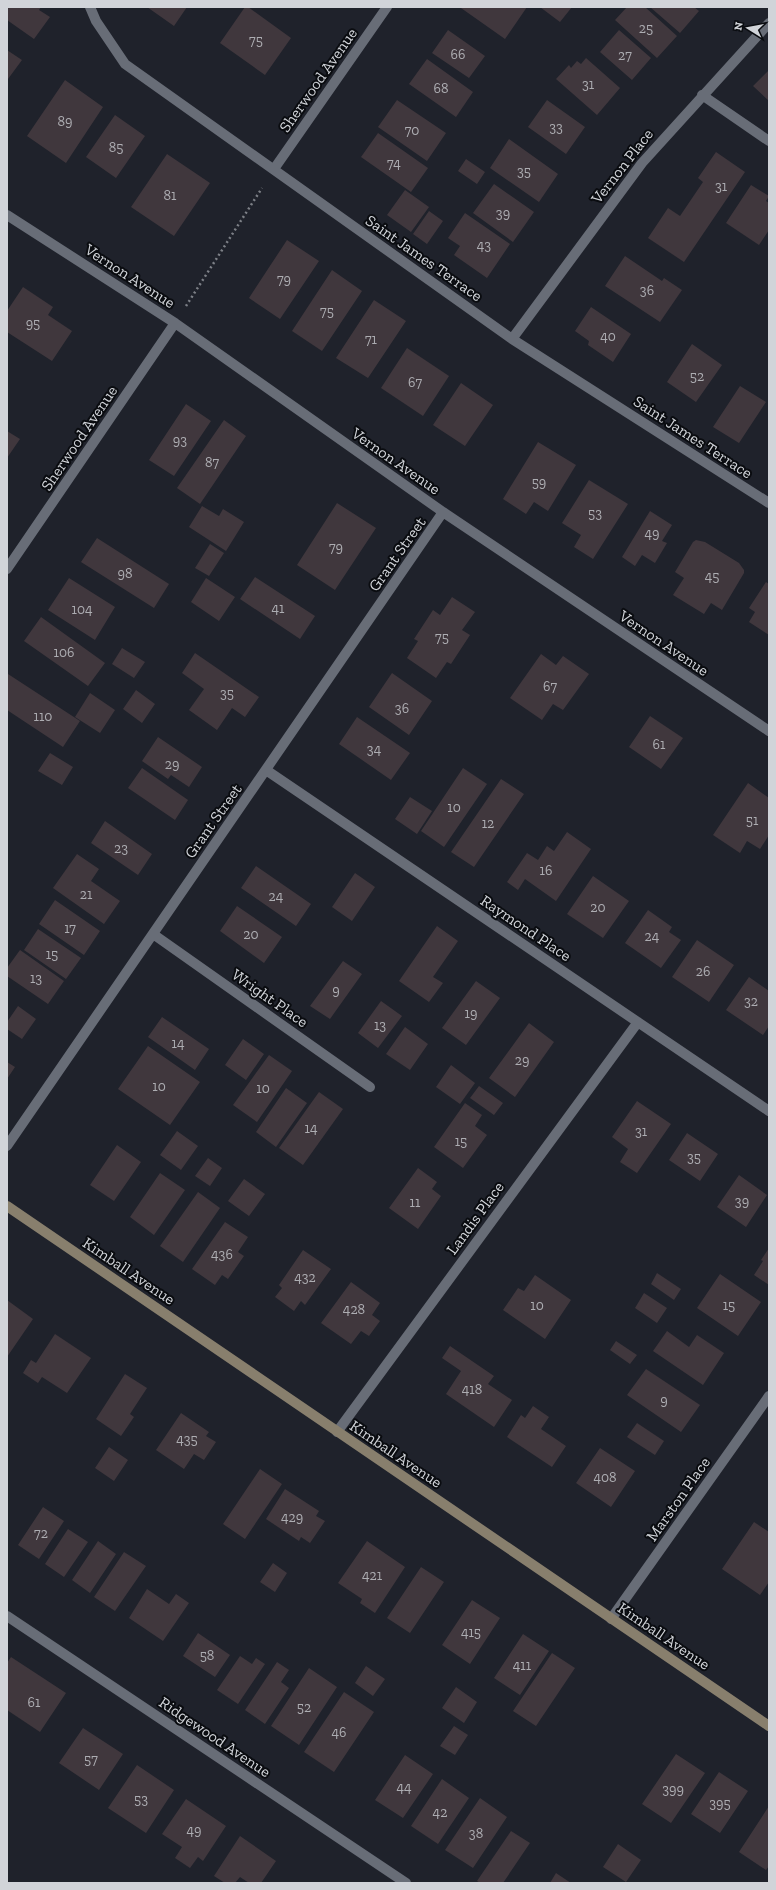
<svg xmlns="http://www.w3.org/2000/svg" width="776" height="1890" font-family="'Zilla Slab',serif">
	<rect width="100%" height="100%" fill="#1f222b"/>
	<path fill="#40373d" d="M 7,7 L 41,7 L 39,10 L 50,17 L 34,39 L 7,20 Z
		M 147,7 L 187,7 L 174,26 Z
		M 245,7 L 248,7 L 291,38 L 265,75 L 220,43 Z
		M 462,7 L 527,7 L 505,39 L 461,8 Z
		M 540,7 L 572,7 L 560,22 Z
		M 627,7 L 645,7 L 677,36 L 657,58 L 615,20 Z
		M 650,7 L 694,7 L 699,11 L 680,33 Z
		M 448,30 L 485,56 L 469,78 L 432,53 Z
		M 619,30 L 651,58 L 632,80 L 600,52 Z
		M 7,50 L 22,60 L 8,79 L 7,78 Z
		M 586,58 L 620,88 L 597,115 L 556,79 L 569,65 L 571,68 L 577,61 L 581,64 Z
		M 427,59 L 473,92 L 456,117 L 409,84 Z
		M 769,70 L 769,101 L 753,86 Z
		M 65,80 L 103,107 L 66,163 L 27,136 Z
		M 397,100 L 446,133 L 427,161 L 378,127 Z
		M 547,100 L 585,127 L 566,154 L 528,127 Z
		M 115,115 L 145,136 L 116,178 L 86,157 Z
		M 378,133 L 428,168 L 411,192 L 361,157 Z
		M 509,139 L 558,174 L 539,202 L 490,168 Z
		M 716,152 L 745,172 L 684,262 L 648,238 L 668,208 L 680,216 L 703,182 L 698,178 Z
		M 167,154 L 210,183 L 174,236 L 131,207 Z
		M 466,159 L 485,172 L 477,184 L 458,171 Z
		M 494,184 L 534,212 L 513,242 L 473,213 Z
		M 751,185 L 769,196 L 766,201 L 769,203 L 769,230 L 759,245 L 726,223 Z
		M 405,190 L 429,207 L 411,232 L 387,215 Z
		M 429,211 L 443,221 L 427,244 L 413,234 Z
		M 465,213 L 510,244 L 487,278 L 454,255 L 460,246 L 448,238 Z
		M 287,240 L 319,261 L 280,319 L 249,298 Z
		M 625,256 L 662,281 L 664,278 L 682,290 L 660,322 L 605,286 Z
		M 332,270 L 362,291 L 322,351 L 292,331 Z
		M 23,287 L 53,307 L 48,315 L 72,331 L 52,361 L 7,332 L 7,311 Z
		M 374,300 L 406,321 L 368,378 L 336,358 Z
		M 591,307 L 631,334 L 613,362 L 588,345 L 589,341 L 575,331 Z
		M 692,344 L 722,365 L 696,402 L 667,382 Z
		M 407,348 L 449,376 L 423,416 L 381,388 Z
		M 461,383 L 493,405 L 465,446 L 433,425 Z
		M 740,386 L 766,402 L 739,443 L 713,427 Z
		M 186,404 L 211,421 L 174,476 L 149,460 Z
		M 224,420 L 246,436 L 200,504 L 177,488 Z
		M 7,431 L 20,439 L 7,458 Z
		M 538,442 L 576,465 L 548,511 L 534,502 L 526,514 L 503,499 Z
		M 589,480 L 628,504 L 593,559 L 574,547 L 581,535 L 562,523 Z
		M 337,503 L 376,528 L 335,590 L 297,565 Z
		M 202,506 L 219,516 L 223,509 L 244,522 L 226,551 L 189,527 Z
		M 650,511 L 672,525 L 662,541 L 667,543 L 655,563 L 642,555 L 635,566 L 622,557 Z
		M 97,538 L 169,584 L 154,608 L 81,562 Z
		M 696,540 L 705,542 L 739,563 L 744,570 L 744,573 L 722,610 L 711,603 L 704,614 L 673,595 L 684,578 L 675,572 L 693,542 Z
		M 210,544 L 224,553 L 209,576 L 195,568 Z
		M 255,577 L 315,616 L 300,639 L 240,599 Z
		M 69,578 L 115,607 L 95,640 L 48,610 Z
		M 206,578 L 235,597 L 219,621 L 191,602 Z
		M 766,582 L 769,584 L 769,635 L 749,622 L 755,612 L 749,608 Z
		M 452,597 L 475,612 L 462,630 L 470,635 L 451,664 L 447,662 L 436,678 L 407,658 L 418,641 L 414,639 L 433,610 L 440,615 Z
		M 41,617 L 105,663 L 88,686 L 24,641 Z
		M 122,648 L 145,662 L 134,678 L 112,664 Z
		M 195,653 L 259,697 L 245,717 L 232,708 L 217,730 L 189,710 L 204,689 L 182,673 Z
		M 541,654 L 556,665 L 563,656 L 589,674 L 563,710 L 553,704 L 542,720 L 510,698 Z
		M 392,673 L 432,701 L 409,735 L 369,707 Z
		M 8,674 L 80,721 L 63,747 L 7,710 Z
		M 136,690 L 155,704 L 142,723 L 123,709 Z
		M 90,693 L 115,710 L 100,733 L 75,717 Z
		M 650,716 L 683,738 L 661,769 L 629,747 Z
		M 357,717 L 410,753 L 391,780 L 339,744 Z
		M 158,737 L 202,767 L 189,787 L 171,775 L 168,779 L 142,761 Z
		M 50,753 L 73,767 L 62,785 L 38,771 Z
		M 142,768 L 188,800 L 175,820 L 128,788 Z
		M 463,768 L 487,784 L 444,847 L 421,831 Z
		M 501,779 L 524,794 L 474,867 L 451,852 Z
		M 748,783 L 769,798 L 769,835 L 760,849 L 747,841 L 740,853 L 713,835 Z
		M 410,797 L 432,811 L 417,834 L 395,819 Z
		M 105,821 L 152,854 L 138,875 L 91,843 Z
		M 567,832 L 591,849 L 556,901 L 525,879 L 518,890 L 507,882 L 527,853 L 538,860 L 547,846 L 554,851 Z
		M 77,854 L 99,869 L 91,881 L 120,901 L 104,924 L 53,888 Z
		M 256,866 L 311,904 L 296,926 L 241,888 Z
		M 355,873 L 375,887 L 352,921 L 332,907 Z
		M 593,876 L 629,901 L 603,938 L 567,914 Z
		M 55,900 L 100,931 L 84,955 L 39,924 Z
		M 237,906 L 282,937 L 264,963 L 220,931 Z
		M 648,910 L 672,927 L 669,932 L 681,940 L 661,968 L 625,943 Z
		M 437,926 L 458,941 L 433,977 L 443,983 L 429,1002 L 399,981 Z
		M 38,929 L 81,958 L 66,979 L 24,950 Z
		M 697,940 L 734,965 L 709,1002 L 672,977 Z
		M 20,950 L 64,981 L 48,1004 L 7,976 L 7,968 Z
		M 343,961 L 362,974 L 330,1019 L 310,1006 Z
		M 749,977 L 769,991 L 769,1026 L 763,1035 L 726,1010 Z
		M 476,981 L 500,998 L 466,1045 L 442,1028 Z
		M 381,1001 L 402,1016 L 378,1048 L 358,1033 Z
		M 18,1006 L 36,1019 L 22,1039 L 7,1029 L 7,1022 Z
		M 162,1017 L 209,1049 L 195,1070 L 148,1037 Z
		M 529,1023 L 554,1042 L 515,1097 L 489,1078 Z
		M 405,1027 L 428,1044 L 410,1070 L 386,1054 Z
		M 243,1039 L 264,1054 L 246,1080 L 225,1065 Z
		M 148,1046 L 200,1082 L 170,1125 L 118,1089 Z
		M 269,1055 L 292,1071 L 257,1122 L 233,1105 Z
		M 7,1062 L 15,1067 L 7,1079 Z
		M 451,1065 L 475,1083 L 460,1104 L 436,1087 Z
		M 479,1086 L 503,1103 L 494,1115 L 470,1098 Z
		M 286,1088 L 307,1103 L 276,1147 L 256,1132 Z
		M 319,1092 L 343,1109 L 303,1165 L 279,1148 Z
		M 637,1101 L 671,1124 L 637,1173 L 620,1162 L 628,1149 L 612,1137 Z
		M 465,1103 L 482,1115 L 475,1126 L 487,1135 L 463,1168 L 434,1147 Z
		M 177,1131 L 198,1146 L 181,1170 L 160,1155 Z
		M 687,1133 L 718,1154 L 700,1181 L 669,1160 Z
		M 117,1145 L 141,1162 L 114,1201 L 90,1185 Z
		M 208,1158 L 222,1168 L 210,1186 L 195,1176 Z
		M 418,1168 L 437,1182 L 432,1189 L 441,1196 L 418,1229 L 389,1208 Z
		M 160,1173 L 185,1190 L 154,1235 L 130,1217 Z
		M 739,1175 L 767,1195 L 746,1227 L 717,1207 Z
		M 244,1179 L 265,1194 L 249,1216 L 228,1201 Z
		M 198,1192 L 220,1208 L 183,1262 L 160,1246 Z
		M 225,1222 L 248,1237 L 238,1252 L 244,1256 L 228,1279 L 222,1275 L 215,1285 L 192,1269 Z
		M 769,1248 L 769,1285 L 754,1275 L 763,1261 L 761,1260 Z
		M 303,1250 L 331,1269 L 305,1305 L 301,1301 L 294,1311 L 275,1297 L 282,1288 L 279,1285 Z
		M 657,1273 L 681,1289 L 674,1300 L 651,1284 Z
		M 720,1274 L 761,1302 L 738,1336 L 697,1308 Z
		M 535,1275 L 571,1300 L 545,1339 L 503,1310 L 518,1288 L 524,1291 Z
		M 351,1282 L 380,1303 L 372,1315 L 380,1321 L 369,1336 L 361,1331 L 351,1344 L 321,1323 Z
		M 644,1293 L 667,1308 L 657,1323 L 635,1308 Z
		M 7,1300 L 33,1319 L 7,1357 Z
		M 667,1331 L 689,1347 L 697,1335 L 724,1353 L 703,1385 L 653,1351 Z
		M 55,1334 L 91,1358 L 67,1393 L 42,1377 L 38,1383 L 23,1373 L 31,1360 L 36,1363 Z
		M 616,1341 L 637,1355 L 630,1364 L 610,1350 Z
		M 450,1346 L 494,1376 L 488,1384 L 512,1400 L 494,1427 L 446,1394 L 461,1371 L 442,1358 Z
		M 646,1369 L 700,1405 L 681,1432 L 627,1395 Z
		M 125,1374 L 147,1388 L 130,1414 L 134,1417 L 121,1436 L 96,1419 Z
		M 533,1406 L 549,1417 L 541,1429 L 566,1446 L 552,1467 L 507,1437 L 521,1415 L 525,1418 Z
		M 181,1413 L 209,1432 L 206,1436 L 216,1442 L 204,1460 L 194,1454 L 184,1469 L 156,1450 Z
		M 637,1423 L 664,1441 L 655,1455 L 627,1437 Z
		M 109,1447 L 128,1460 L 114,1481 L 95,1468 Z
		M 600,1448 L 635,1471 L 611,1507 L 576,1483 Z
		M 260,1469 L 282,1484 L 245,1539 L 223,1524 Z
		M 285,1489 L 319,1511 L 316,1516 L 325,1521 L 310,1543 L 301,1537 L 299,1541 L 266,1519 Z
		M 43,1507 L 64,1521 L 39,1559 L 18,1545 Z
		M 754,1522 L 769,1532 L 769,1582 L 760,1595 L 722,1569 Z
		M 68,1529 L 88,1542 L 64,1577 L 45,1564 Z
		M 98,1541 L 116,1554 L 90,1593 L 72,1580 Z
		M 367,1541 L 405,1567 L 375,1613 L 360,1603 L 362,1599 L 338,1583 Z
		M 124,1552 L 146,1566 L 115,1611 L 94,1597 Z
		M 273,1563 L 287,1573 L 275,1592 L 260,1582 Z
		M 421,1567 L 444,1582 L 410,1633 L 387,1618 Z
		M 147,1589 L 169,1604 L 176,1594 L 189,1603 L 163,1641 L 129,1618 Z
		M 472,1600 L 500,1618 L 470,1664 L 442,1645 Z
		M 198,1633 L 230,1655 L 215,1677 L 183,1656 Z
		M 523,1634 L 549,1651 L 520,1695 L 494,1678 Z
		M 552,1653 L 575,1668 L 536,1726 L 513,1711 Z
		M 240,1656 L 252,1664 L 256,1658 L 265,1664 L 238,1704 L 217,1690 Z
		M 11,1657 L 66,1693 L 40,1732 L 7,1710 L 7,1663 Z
		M 277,1662 L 289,1670 L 281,1682 L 289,1688 L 265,1724 L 245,1710 Z
		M 366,1666 L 385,1679 L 373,1696 L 355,1683 Z
		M 309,1668 L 337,1687 L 299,1745 L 271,1726 Z
		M 456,1687 L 477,1702 L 464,1723 L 442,1708 Z
		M 344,1692 L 374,1712 L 334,1772 L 304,1752 Z
		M 454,1726 L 468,1735 L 455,1755 L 440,1746 Z
		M 83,1728 L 123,1754 L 99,1790 L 59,1763 Z
		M 676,1754 L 705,1773 L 671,1823 L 642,1804 Z
		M 405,1755 L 433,1774 L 403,1818 L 375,1800 Z
		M 137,1765 L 174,1790 L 146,1833 L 108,1808 Z
		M 719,1772 L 748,1791 L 720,1833 L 691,1814 Z
		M 442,1779 L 469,1798 L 438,1844 L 411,1826 Z
		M 480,1798 L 507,1817 L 473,1868 L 445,1850 Z
		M 186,1799 L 226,1826 L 203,1861 L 198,1857 L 190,1868 L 175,1858 L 182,1847 L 162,1834 Z
		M 769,1806 L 769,1866 L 766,1870 L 739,1852 Z
		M 511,1831 L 530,1843 L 503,1883 L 480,1883 L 477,1881 Z
		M 240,1836 L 276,1861 L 261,1883 L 249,1883 L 240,1877 L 235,1883 L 225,1883 L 214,1876 Z
		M 618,1844 L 641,1860 L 626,1882 L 603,1867 Z
		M 556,1873 L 571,1883 L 550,1883 Z"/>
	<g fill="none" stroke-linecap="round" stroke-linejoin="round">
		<path stroke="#7d8087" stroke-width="2.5" stroke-dasharray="2 3" stroke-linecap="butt" d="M 186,306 L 262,188"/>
		<path stroke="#686d77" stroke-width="10" d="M 90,7 L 96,21 L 125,64 L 512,339 L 769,503
			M 702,95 L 769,141
			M 274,169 L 387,7
			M 7,215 L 175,323 L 443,512 L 769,731
			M 512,339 L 642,163 L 769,23
			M 7,569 L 175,323
			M 266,770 L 769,1111
			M 153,934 L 370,1087
			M 7,1146 L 443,512
			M 337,1432 L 638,1022
			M 7,1616 L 406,1883
			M 611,1619 L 769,1396"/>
		<path stroke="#887f6d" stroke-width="10" d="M 7,1206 L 769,1726"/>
	</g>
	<g text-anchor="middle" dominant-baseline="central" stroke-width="4" stroke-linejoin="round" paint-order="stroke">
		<g font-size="14" fill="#adadb2">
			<text x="646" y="28">25</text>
			<text x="256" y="40">75</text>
			<text x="458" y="54">66</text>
			<text x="625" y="55">27</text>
			<text x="588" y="84">31</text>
			<text x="441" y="88">68</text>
			<text x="65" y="121">89</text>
			<text x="556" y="127">33</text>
			<text x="412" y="130">70</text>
			<text x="116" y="147">85</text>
			<text x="394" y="163">74</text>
			<text x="524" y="171">35</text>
			<text x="721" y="186">31</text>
			<text x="170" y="195">81</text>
			<text x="503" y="213">39</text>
			<text x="484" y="245">43</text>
			<text x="284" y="279">79</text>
			<text x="647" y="290">36</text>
			<text x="327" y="311">75</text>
			<text x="33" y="323">95</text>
			<text x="608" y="336">40</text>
			<text x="371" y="339">71</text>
			<text x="697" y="376">52</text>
			<text x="415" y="382">67</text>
			<text x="180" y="440">93</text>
			<text x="212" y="462">87</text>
			<text x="539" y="482">59</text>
			<text x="595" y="513">53</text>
			<text x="652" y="533">49</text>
			<text x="336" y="547">79</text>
			<text x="125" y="573">98</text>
			<text x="712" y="576">45</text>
			<text x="278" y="608">41</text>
			<text x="82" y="609">104</text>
			<text x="442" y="637">75</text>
			<text x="64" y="652">106</text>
			<text x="550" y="686">67</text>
			<text x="227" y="693">35</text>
			<text x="402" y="708">36</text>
			<text x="43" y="716">110</text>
			<text x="659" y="744">61</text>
			<text x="374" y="749">34</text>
			<text x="172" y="764">29</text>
			<text x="454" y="807">10</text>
			<text x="752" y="820">51</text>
			<text x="488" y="823">12</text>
			<text x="121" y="848">23</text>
			<text x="546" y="870">16</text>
			<text x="86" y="894">21</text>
			<text x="276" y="896">24</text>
			<text x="598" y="907">20</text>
			<text x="70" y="928">17</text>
			<text x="251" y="934">20</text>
			<text x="652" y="936">24</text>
			<text x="52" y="954">15</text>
			<text x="703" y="971">26</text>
			<text x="36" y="978">13</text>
			<text x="336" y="990">9</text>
			<text x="751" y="1001">32</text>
			<text x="471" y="1013">19</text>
			<text x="380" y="1025">13</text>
			<text x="178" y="1043">14</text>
			<text x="522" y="1060">29</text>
			<text x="159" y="1086">10</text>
			<text x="263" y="1088">10</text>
			<text x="311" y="1128">14</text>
			<text x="641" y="1131">31</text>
			<text x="461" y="1141">15</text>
			<text x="694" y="1157">35</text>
			<text x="742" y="1201">39</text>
			<text x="415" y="1202">11</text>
			<text x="222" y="1254">436</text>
			<text x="305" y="1277">432</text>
			<text x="537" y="1305">10</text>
			<text x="729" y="1305">15</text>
			<text x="354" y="1309">428</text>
			<text x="472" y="1389">418</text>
			<text x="664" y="1400">9</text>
			<text x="187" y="1439">435</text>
			<text x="605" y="1477">408</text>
			<text x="292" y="1517">429</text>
			<text x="41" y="1533">72</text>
			<text x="372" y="1575">421</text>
			<text x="471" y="1632">415</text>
			<text x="207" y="1655">58</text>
			<text x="522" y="1665">411</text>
			<text x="34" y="1702">61</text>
			<text x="304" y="1707">52</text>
			<text x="339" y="1732">46</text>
			<text x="91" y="1759">57</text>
			<text x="404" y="1787">44</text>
			<text x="673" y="1789">399</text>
			<text x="141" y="1799">53</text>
			<text x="720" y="1803">395</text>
			<text x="440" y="1812">42</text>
			<text x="194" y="1830">49</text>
			<text x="476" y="1833">38</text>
		</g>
		<g font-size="16" fill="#d1d4d9" stroke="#0a0c10">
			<text transform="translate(318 80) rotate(-55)">Sherwood Avenue</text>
			<text transform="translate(622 166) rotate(-52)">Vernon Place</text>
			<text transform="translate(424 258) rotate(35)">Saint James Terrace</text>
			<text transform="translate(130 276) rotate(33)">Vernon Avenue</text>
			<text transform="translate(693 437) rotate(33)">Saint James Terrace</text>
			<text transform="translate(79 438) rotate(-56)">Sherwood Avenue</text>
			<text transform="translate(396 461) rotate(35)">Vernon Avenue</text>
			<text transform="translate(397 554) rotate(-55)">Grant Street</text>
			<text transform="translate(664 643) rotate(34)">Vernon Avenue</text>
			<text transform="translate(213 821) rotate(-55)">Grant Street</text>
			<text transform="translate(526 928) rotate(34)">Raymond Place</text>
			<text transform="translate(270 998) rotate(35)">Wright Place</text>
			<text transform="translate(475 1218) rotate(-54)">Landis Place</text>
			<text transform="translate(129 1271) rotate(34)">Kimball Avenue</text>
			<text transform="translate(396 1454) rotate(34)">Kimball Avenue</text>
			<text transform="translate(678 1499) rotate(-55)">Marston Place</text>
			<text transform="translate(664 1636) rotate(34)">Kimball Avenue</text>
			<text transform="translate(215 1737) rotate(34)">Ridgewood Avenue</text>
		</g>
	</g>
	<rect width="776" height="1890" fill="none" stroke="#d1d4d9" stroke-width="16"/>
	<g transform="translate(748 28) rotate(281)" stroke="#0a0c10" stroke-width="3" paint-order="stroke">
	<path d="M0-3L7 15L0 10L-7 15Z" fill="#d1d4d9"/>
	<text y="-6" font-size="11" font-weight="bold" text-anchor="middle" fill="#d1d4d9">N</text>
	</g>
</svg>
